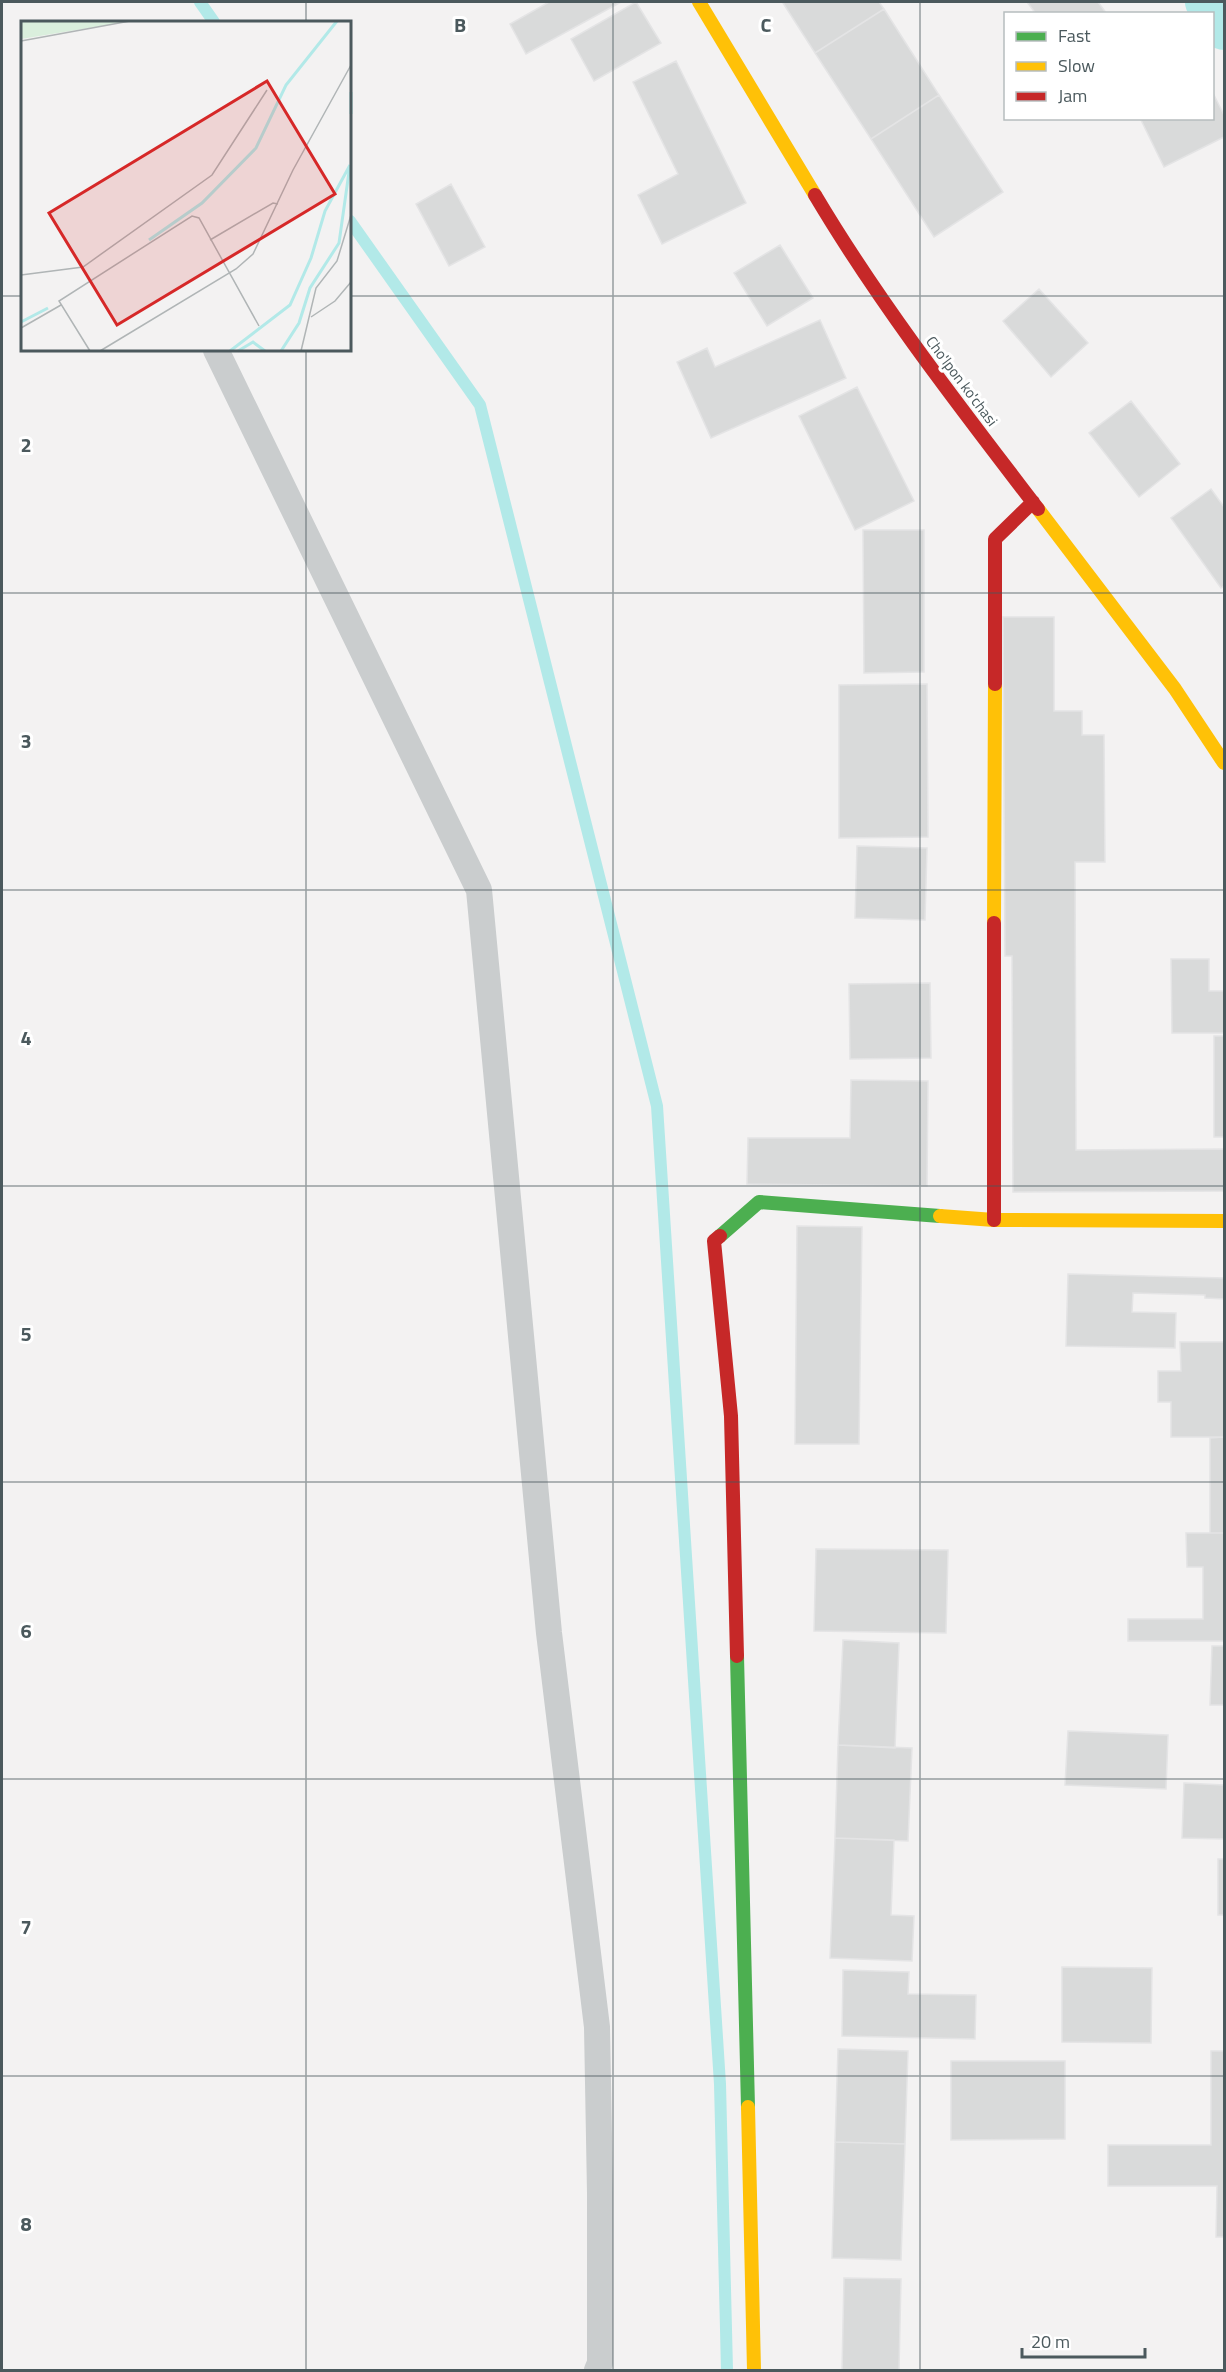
<svg xmlns="http://www.w3.org/2000/svg" width="1226" height="2372" font-family="'Titillium Web',sans-serif">
	<rect width="100%" height="100%" fill="#f3f2f2"/>
	<g fill="none" stroke-linecap="round" stroke-linejoin="round">
		<path stroke="#b2e9e8" stroke-width="12" d="M 200,2 L 214,22
			M 350,221 L 480,405 L 657,1106 L 720,2084 L 727,2370"/>
		<path stroke="#b2e9e8" stroke-width="44" d="M 1207,2 L 1224,28"/>
	</g>
	<path fill="#d9dada" stroke="#e4e4e5" stroke-width="1.5" d="M 549,2 L 621,2 L 526,54 L 510,24 Z
		M 636,2 L 661,43 L 594,81 L 571,39 Z
		M 785,2 L 879,2 L 884,9 L 815,53 L 783,3 Z
		M 1027,2 L 1098,2 L 1107,14 L 1036,14 Z
		M 884,9 L 939,95 L 871,139 L 815,53 Z
		M 676,61 L 746,203 L 662,244 L 638,195 L 678,174 L 633,82 Z
		M 1212,91 L 1224,115 L 1224,137 L 1164,167 L 1140,118 L 1212,118 Z
		M 939,95 L 1003,192 L 934,237 L 871,139 Z
		M 451,184 L 485,247 L 449,266 L 416,204 Z
		M 780,245 L 813,298 L 767,326 L 734,273 Z
		M 1039,289 L 1088,343 L 1051,377 L 1003,321 Z
		M 820,320 L 846,378 L 711,438 L 677,362 L 707,348 L 715,367 Z
		M 857,387 L 914,501 L 855,530 L 799,416 Z
		M 1131,401 L 1180,464 L 1139,497 L 1089,433 Z
		M 1211,489 L 1224,507 L 1224,586 L 1221,588 L 1171,518 Z
		M 863,530 L 924,530 L 924,672 L 864,673 Z
		M 1003,617 L 1054,617 L 1054,711 L 1082,711 L 1082,735 L 1104,735 L 1105,862 L 1075,862 L 1076,1150 L 1224,1149 L 1224,1191 L 1013,1192 L 1012,956 L 1005,956 Z
		M 927,684 L 928,837 L 839,838 L 839,685 Z
		M 857,846 L 927,848 L 925,920 L 855,918 Z
		M 1171,959 L 1209,959 L 1209,991 L 1224,991 L 1224,1033 L 1172,1033 Z
		M 930,983 L 931,1058 L 850,1059 L 849,984 Z
		M 1214,1036 L 1224,1036 L 1224,1137 L 1214,1137 Z
		M 851,1080 L 928,1081 L 927,1186 L 747,1184 L 748,1138 L 850,1138 Z
		M 797,1226 L 862,1227 L 859,1444 L 795,1444 Z
		M 1068,1274 L 1224,1278 L 1224,1299 L 1205,1298 L 1205,1295 L 1133,1293 L 1132,1312 L 1176,1313 L 1175,1348 L 1066,1346 Z
		M 1180,1342 L 1224,1342 L 1224,1437 L 1171,1437 L 1171,1402 L 1158,1402 L 1158,1371 L 1181,1371 Z
		M 1224,1437 L 1224,1533 L 1210,1533 L 1210,1438 Z
		M 1186,1533 L 1224,1533 L 1224,1641 L 1128,1641 L 1128,1619 L 1203,1619 L 1203,1567 L 1187,1567 Z
		M 816,1549 L 948,1550 L 946,1633 L 814,1631 Z
		M 843,1640 L 899,1643 L 895,1748 L 838,1745 Z
		M 1212,1646 L 1224,1646 L 1224,1705 L 1210,1705 Z
		M 1068,1731 L 1168,1735 L 1166,1789 L 1065,1785 Z
		M 838,1745 L 912,1748 L 908,1841 L 835,1838 Z
		M 1184,1783 L 1224,1785 L 1224,1839 L 1182,1838 Z
		M 835,1838 L 894,1840 L 891,1915 L 914,1916 L 912,1961 L 830,1958 Z
		M 1218,1859 L 1224,1859 L 1224,1915 L 1218,1915 Z
		M 1062,1967 L 1152,1968 L 1151,2043 L 1062,2042 Z
		M 843,1970 L 909,1972 L 908,1994 L 976,1995 L 975,2039 L 842,2036 Z
		M 838,2049 L 908,2051 L 905,2144 L 835,2142 Z
		M 1211,2051 L 1224,2051 L 1224,2237 L 1216,2237 L 1217,2186 L 1108,2186 L 1108,2145 L 1211,2145 Z
		M 951,2061 L 1065,2061 L 1065,2139 L 951,2140 Z
		M 835,2142 L 905,2144 L 901,2260 L 832,2258 Z
		M 844,2278 L 901,2279 L 899,2370 L 842,2370 Z"/>
	<g fill="none" stroke-linecap="round" stroke-linejoin="round">
		<path stroke="#cacdce" stroke-width="26" d="M 216,350 L 479,890 L 549,1633 L 597,2027 L 600,2193 L 600,2363 L 597,2370"/>
		<path stroke="#4caf50" stroke-width="14" d="M 720,1236 L 759,1202 L 940,1216
			M 737,1656 L 748,2107"/>
		<path stroke="#ffc107" stroke-width="14" d="M 699,2 L 815,195
			M 1038,509 L 1175,689 L 1224,763
			M 994,923 L 995,684
			M 940,1216 L 994,1220 L 1224,1221
			M 748,2107 L 754,2370"/>
		<path stroke="#c62828" stroke-width="14" d="M 815,195 C 881,306 960,407 1038,509
			M 995,684 L 995,539 L 1033,502
			M 994,1220 L 994,923
			M 720,1236 L 714,1241 L 731,1416 L 737,1656"/>
	</g>
	<path fill="none" stroke="#4b595d" stroke-width="1.5" stroke-opacity="0.55" d="M 306,2 L 306,22M 613,2 L 613,2370M 920,2 L 920,2370M 2,296 L 22,296M 350,296 L 1224,296M 306,350 L 306,2370M 2,593 L 1224,593M 2,890 L 1224,890M 2,1186 L 1224,1186M 2,1482 L 1224,1482M 2,1779 L 1224,1779M 2,2076 L 1224,2076"/>
	<g text-anchor="middle" dominant-baseline="central" stroke-width="6" stroke-linejoin="round" paint-order="stroke">
		<g font-size="15" fill="#4b595d" stroke="#fff">
			<text transform="translate(962 381) rotate(53)">Cho'lpon ko'chasi</text>
		</g>
	</g>
	<g transform="translate(21 21)">
		<rect width="330" height="330" fill="#f3f2f2"/>
		<path d="M 0,0 L 111,0 L 0,18 Z" fill="#daefdd"/>
		<path fill="none" stroke="#b2e9e8" stroke-width="3" d="M 330,71 L 330,93M 128,219 L 181,182 L 235,127 L 265,64 L 316,0M 0,301 L 27,287M 209,330 L 269,284 L 290,237 L 304,190 L 329,144M 217,330 L 232,321 L 244,330M 260,330 L 278,302 L 289,267 L 318,222 L 329,144"/>
		<path fill="none" stroke="#b0b5b6" stroke-width="1.5" d="M 0,20 L 109,0M 189,219 L 252,182 L 257,183M 0,254 L 62,246 L 191,154 L 246,69M 290,296 L 314,280 L 330,261M 0,307 L 40,284M 69,330 L 38,280 L 171,195 L 178,197 L 238,305M 79,330 L 215,248 L 232,233 L 272,149 L 330,44M 280,330 L 295,267 L 316,240 L 330,194"/>
		<path fill="#d62828" fill-opacity="0.15" stroke="#d62828" stroke-width="3" d="M 246,60 L 314,173 L 96,304 L 28,192 Z"/>
		<rect width="330" height="330" fill="none" stroke="#4b595d" stroke-width="3"/>
	</g>
	<g font-size="20" text-anchor="middle" font-weight="bold" fill="#4b595d" stroke="#fff" stroke-width="6" stroke-linejoin="round" paint-order="stroke">
		<text x="460" y="32">B</text>
		<text x="766" y="32">C</text>
		<text x="26" y="452">2</text>
		<text x="26" y="748">3</text>
		<text x="26" y="1045">4</text>
		<text x="26" y="1341">5</text>
		<text x="26" y="1638">6</text>
		<text x="26" y="1934">7</text>
		<text x="26" y="2231">8</text>
	</g>
	<rect width="1226" height="2372" fill="none" stroke="#4b595d" stroke-width="6"/>
	<rect x="1004" y="12" width="210" height="108" fill="#ffffff" stroke="#b7bdbe" stroke-width="1.5"/>
	<rect x="1016" y="32" width="30" height="9" fill="#4caf50" stroke="#b7bdbe" stroke-width="1.5"/>
	<text x="1058" y="42" font-size="18" fill="#4b595d">Fast</text>
	<rect x="1016" y="62" width="30" height="9" fill="#ffc107" stroke="#b7bdbe" stroke-width="1.5"/>
	<text x="1058" y="72" font-size="18" fill="#4b595d">Slow</text>
	<rect x="1016" y="92" width="30" height="9" fill="#c62828" stroke="#b7bdbe" stroke-width="1.5"/>
	<text x="1058" y="102" font-size="18" fill="#4b595d">Jam</text>
	<path d="M1022 2348v9h123v-9" fill="none" stroke="#4b595d" stroke-width="3"/>
	<text x="1031" y="2348" font-size="18" fill="#4b595d" stroke="#ffffff" stroke-width="4.5" paint-order="stroke">20 m</text>
</svg>
